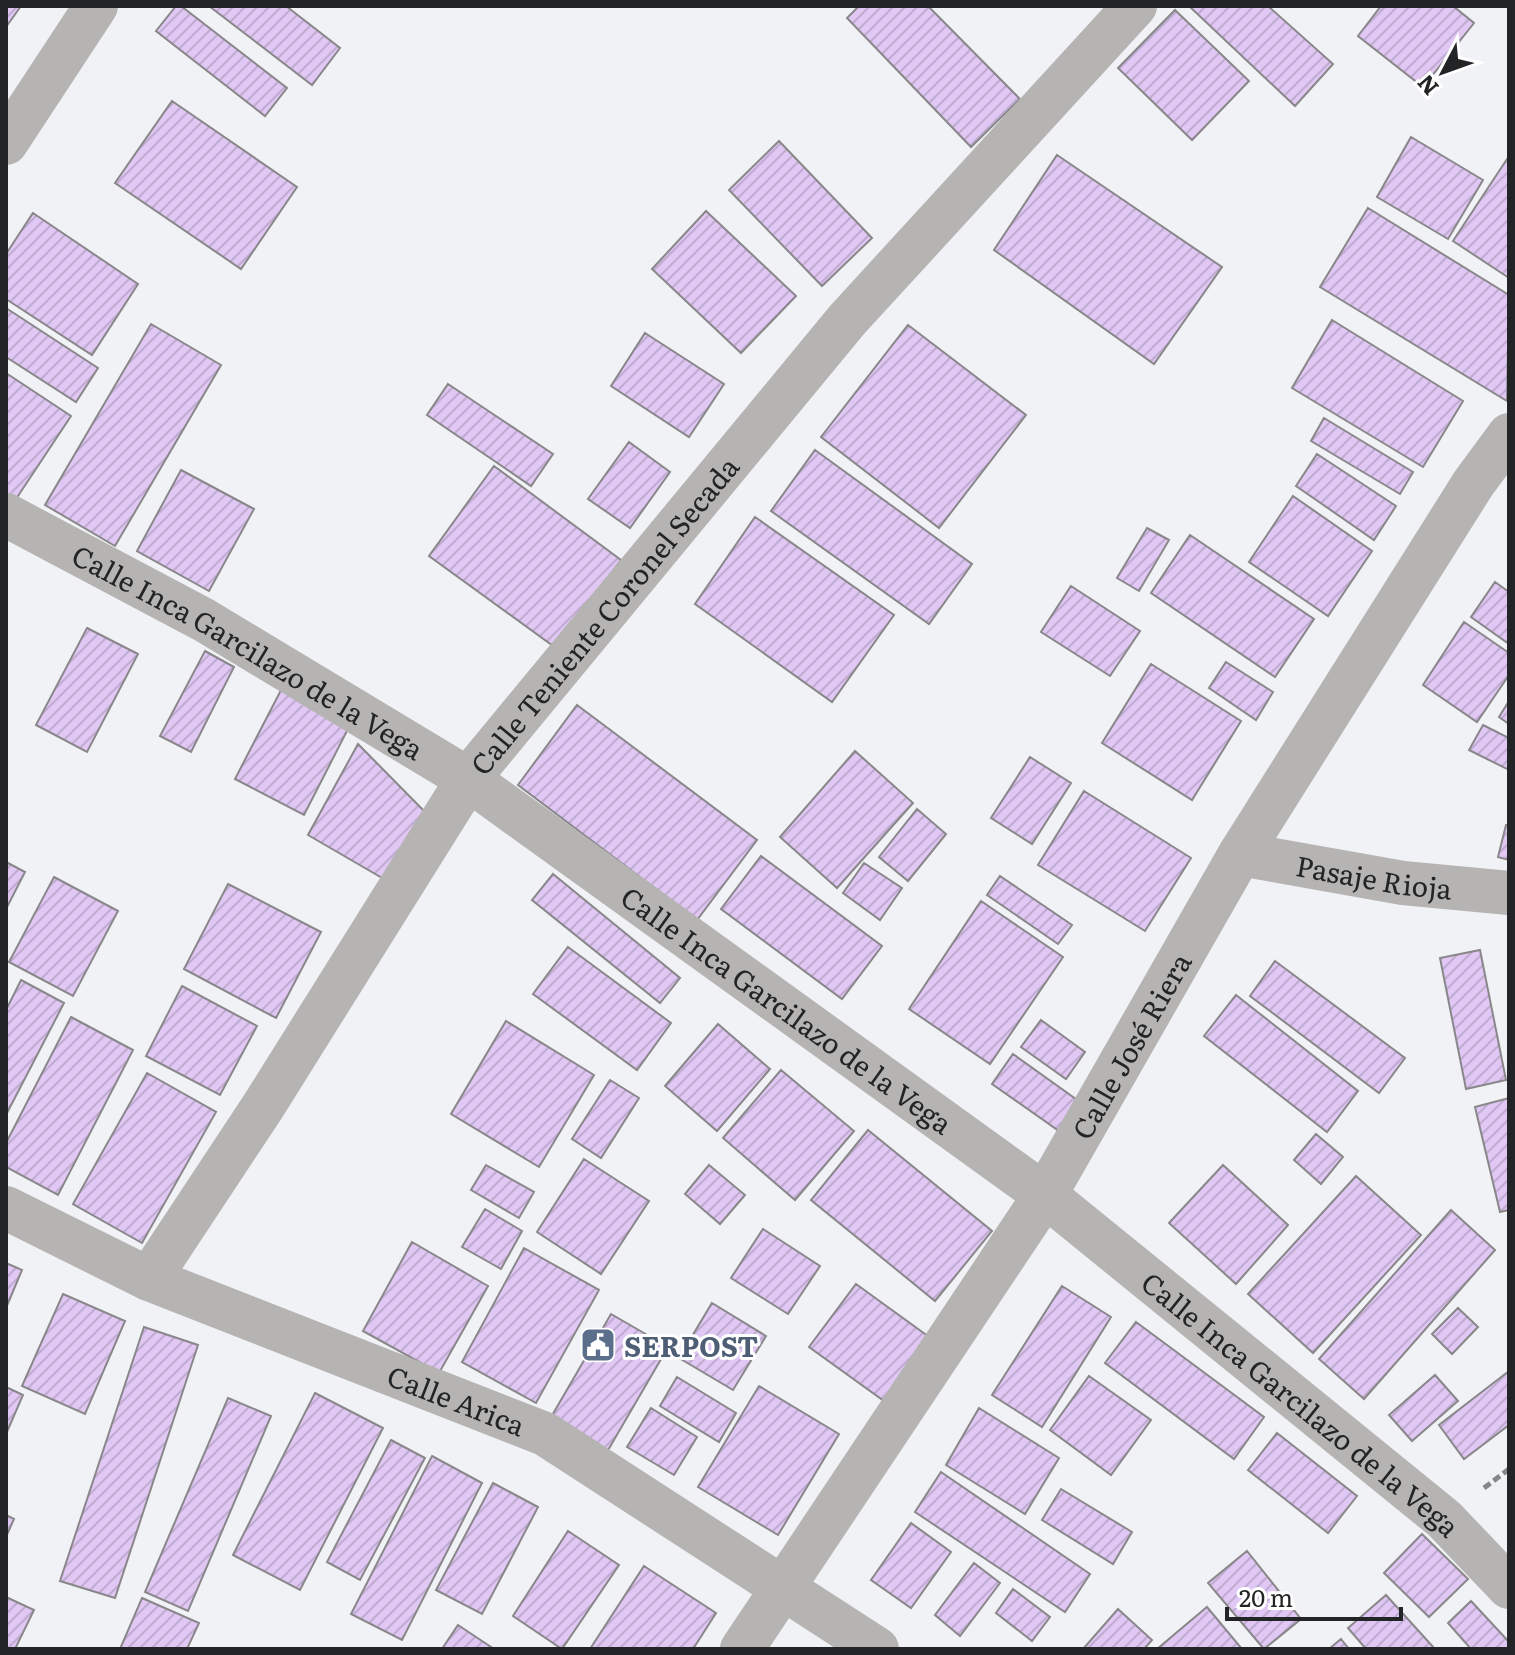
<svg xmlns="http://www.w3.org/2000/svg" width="1515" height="1655" font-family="Literata,serif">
	<defs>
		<pattern id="building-hatch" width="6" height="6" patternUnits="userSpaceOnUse" patternTransform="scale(2)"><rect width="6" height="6" fill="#e0c7f4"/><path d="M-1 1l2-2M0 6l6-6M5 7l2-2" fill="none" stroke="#c0abd1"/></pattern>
	</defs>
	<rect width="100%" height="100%" fill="#f1f2f5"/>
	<path fill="url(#building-hatch)" stroke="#89878a" stroke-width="2" d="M 6,6 L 21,6 L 6,27 Z
		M 176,6 L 181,6 L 287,88 L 265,116 L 156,31 Z
		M 209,6 L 286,6 L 340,48 L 312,85 Z
		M 859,6 L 928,6 L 1020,99 L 971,147 L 847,18 Z
		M 1189,6 L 1268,6 L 1333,64 L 1295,106 Z
		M 1381,6 L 1453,6 L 1474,23 L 1423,87 L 1358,36 Z
		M 1175,10 L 1249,81 L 1192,140 L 1118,68 Z
		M 172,101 L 297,187 L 241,269 L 115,183 Z
		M 1411,137 L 1483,180 L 1448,239 L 1377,197 Z
		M 779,141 L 872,238 L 822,286 L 729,190 Z
		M 1057,155 L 1222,267 L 1154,364 L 994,250 Z
		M 1509,156 L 1509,278 L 1453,241 Z
		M 1368,208 L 1509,295 L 1507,401 L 1320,287 Z
		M 706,211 L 796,296 L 741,353 L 652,269 Z
		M 33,213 L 138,284 L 92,355 L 6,299 L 6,254 Z
		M 6,308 L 98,368 L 76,402 L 6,357 Z
		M 1332,320 L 1463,401 L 1423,467 L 1292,388 Z
		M 151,324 L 221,365 L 115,546 L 45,505 Z
		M 908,325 L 1026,415 L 939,528 L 821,437 Z
		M 645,333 L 724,384 L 689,437 L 611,386 Z
		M 6,373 L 71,416 L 16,499 L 6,493 Z
		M 448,384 L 553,454 L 531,486 L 427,415 Z
		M 1324,418 L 1413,472 L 1400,494 L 1311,441 Z
		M 629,442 L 670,472 L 630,528 L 588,499 Z
		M 815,450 L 972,564 L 929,624 L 771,511 Z
		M 1317,454 L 1396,506 L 1374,540 L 1296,486 Z
		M 494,466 L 621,560 L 556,648 L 429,556 Z
		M 181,470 L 254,509 L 209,591 L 137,551 Z
		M 1293,496 L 1372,551 L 1328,616 L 1249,562 Z
		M 755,517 L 894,615 L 832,702 L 695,604 Z
		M 1147,528 L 1169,540 L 1139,591 L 1117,578 Z
		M 1190,535 L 1314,619 L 1275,677 L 1151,593 Z
		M 1495,582 L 1509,592 L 1509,644 L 1471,617 Z
		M 1071,586 L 1140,631 L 1110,676 L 1041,632 Z
		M 1464,622 L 1509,653 L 1509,675 L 1477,722 L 1423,685 Z
		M 87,628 L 138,654 L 87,752 L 36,725 Z
		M 205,651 L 234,667 L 191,752 L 160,736 Z
		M 1226,662 L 1273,692 L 1256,720 L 1209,688 Z
		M 1151,664 L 1241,721 L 1192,800 L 1102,743 Z
		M 281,690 L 349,727 L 304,815 L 235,779 Z
		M 1509,701 L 1509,724 L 1499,717 Z
		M 577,705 L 757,840 L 697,920 L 518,785 Z
		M 1483,725 L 1509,738 L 1509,770 L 1469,750 Z
		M 358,744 L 428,815 L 389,882 L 308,835 Z
		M 855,751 L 913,803 L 837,888 L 780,837 Z
		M 1030,757 L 1071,783 L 1032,844 L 991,818 Z
		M 1084,791 L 1191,858 L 1145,931 L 1038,865 Z
		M 917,809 L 946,834 L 908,881 L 879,857 Z
		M 1506,825 L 1509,826 L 1509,860 L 1498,857 Z
		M 761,856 L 882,946 L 842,999 L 721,909 Z
		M 6,862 L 25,872 L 6,909 Z
		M 864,863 L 902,888 L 880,920 L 843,893 Z
		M 553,874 L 680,978 L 660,1003 L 532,900 Z
		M 1000,876 L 1072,925 L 1058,944 L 987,895 Z
		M 54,877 L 118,911 L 73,996 L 9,962 Z
		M 228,884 L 321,932 L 276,1018 L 184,969 Z
		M 981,901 L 1063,957 L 990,1064 L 909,1009 Z
		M 568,947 L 671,1023 L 637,1070 L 533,994 Z
		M 1480,950 L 1506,1080 L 1466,1089 L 1440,958 Z
		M 1275,961 L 1405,1058 L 1379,1093 L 1250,996 Z
		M 21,980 L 64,1003 L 6,1115 L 6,1010 Z
		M 182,986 L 257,1026 L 220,1095 L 146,1056 Z
		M 1236,995 L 1358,1091 L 1327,1132 L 1204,1036 Z
		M 71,1017 L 133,1050 L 58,1195 L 6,1167 L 6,1143 Z
		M 1041,1020 L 1085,1052 L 1066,1079 L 1021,1047 Z
		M 506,1021 L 594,1075 L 539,1167 L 451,1114 Z
		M 718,1024 L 770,1069 L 717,1131 L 665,1086 Z
		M 1013,1054 L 1080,1102 L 1059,1131 L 992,1084 Z
		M 781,1070 L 854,1131 L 795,1200 L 723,1138 Z
		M 147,1073 L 216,1112 L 142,1243 L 73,1204 Z
		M 610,1080 L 639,1098 L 601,1158 L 572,1139 Z
		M 1509,1098 L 1509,1210 L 1500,1212 L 1475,1107 Z
		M 868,1130 L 992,1231 L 935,1301 L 811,1200 Z
		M 1316,1134 L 1343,1157 L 1321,1184 L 1294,1160 Z
		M 584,1159 L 649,1201 L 601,1274 L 537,1232 Z
		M 486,1165 L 534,1192 L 519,1218 L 471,1190 Z
		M 709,1165 L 745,1195 L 720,1224 L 685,1194 Z
		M 1223,1165 L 1288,1225 L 1236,1284 L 1169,1223 Z
		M 1356,1176 L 1421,1235 L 1313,1353 L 1248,1294 Z
		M 485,1209 L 522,1231 L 501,1269 L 462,1247 Z
		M 1451,1210 L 1495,1250 L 1364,1399 L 1319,1359 Z
		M 763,1229 L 820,1266 L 788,1314 L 731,1278 Z
		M 412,1242 L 488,1286 L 439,1373 L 363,1331 Z
		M 524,1248 L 599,1290 L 536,1403 L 462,1362 Z
		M 6,1263 L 22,1270 L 6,1308 Z
		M 856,1284 L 936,1342 L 891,1406 L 809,1347 Z
		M 1062,1286 L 1111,1317 L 1042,1427 L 992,1395 Z
		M 63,1294 L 125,1321 L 85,1414 L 22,1386 Z
		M 712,1303 L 766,1336 L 733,1390 L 679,1358 Z
		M 1458,1308 L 1478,1327 L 1452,1354 L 1432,1334 Z
		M 611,1314 L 668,1347 L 607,1452 L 550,1419 Z
		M 1136,1322 L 1264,1417 L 1234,1459 L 1105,1363 Z
		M 144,1327 L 198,1345 L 115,1598 L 60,1581 Z
		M 1509,1371 L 1509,1425 L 1464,1459 L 1439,1425 Z
		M 1435,1375 L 1458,1401 L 1412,1441 L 1389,1415 Z
		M 1089,1376 L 1151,1420 L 1111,1475 L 1050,1430 Z
		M 677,1377 L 736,1413 L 719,1442 L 660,1406 Z
		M 759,1386 L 839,1434 L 778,1535 L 698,1487 Z
		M 6,1387 L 23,1395 L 6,1434 Z
		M 315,1393 L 383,1428 L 300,1590 L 233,1555 Z
		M 228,1398 L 271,1416 L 188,1611 L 145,1592 Z
		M 651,1408 L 697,1437 L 674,1475 L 627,1447 Z
		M 979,1408 L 1059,1458 L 1025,1514 L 946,1465 Z
		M 1277,1433 L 1357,1496 L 1328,1533 L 1248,1470 Z
		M 391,1440 L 425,1458 L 360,1580 L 327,1562 Z
		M 432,1456 L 482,1483 L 402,1640 L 351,1614 Z
		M 941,1472 L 1090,1574 L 1065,1612 L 915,1512 Z
		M 493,1483 L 538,1507 L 482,1614 L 436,1590 Z
		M 1061,1489 L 1132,1532 L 1113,1564 L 1042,1520 Z
		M 6,1515 L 14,1519 L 6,1537 Z
		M 911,1523 L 951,1552 L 911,1608 L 871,1580 Z
		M 568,1531 L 619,1565 L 562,1649 L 513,1616 Z
		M 1422,1534 L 1468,1579 L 1429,1617 L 1384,1573 Z
		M 1247,1551 L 1301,1619 L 1264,1649 L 1208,1583 Z
		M 974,1563 L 1000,1583 L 960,1636 L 935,1615 Z
		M 644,1566 L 716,1613 L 693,1649 L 590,1649 Z
		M 1013,1589 L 1050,1617 L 1032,1641 L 996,1613 Z
		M 1386,1595 L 1435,1649 L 1366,1649 L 1348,1628 Z
		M 6,1597 L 34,1610 L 15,1649 L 6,1649 Z
		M 142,1598 L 199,1623 L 187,1649 L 120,1649 Z
		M 1471,1601 L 1509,1642 L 1509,1649 L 1471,1649 L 1448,1623 Z
		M 1207,1607 L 1242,1649 L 1157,1649 Z
		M 1118,1609 L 1152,1640 L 1144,1649 L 1083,1649 Z
		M 458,1625 L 494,1649 L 442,1649 Z
		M 1341,1639 L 1349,1649 L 1329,1649 Z"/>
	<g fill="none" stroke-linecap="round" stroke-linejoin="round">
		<path stroke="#858688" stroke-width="5" stroke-dasharray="8 4" stroke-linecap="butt" d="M 1484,1488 L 1509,1469"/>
		<g stroke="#b5b4b3" stroke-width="44">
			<path d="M 6,143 L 96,6"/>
			<path id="s1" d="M 6,515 L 204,620 L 468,779 L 1045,1195 L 1444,1519 L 1509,1587"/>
			<path id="s2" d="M 1240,854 L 1403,883 L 1509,893"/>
			<path id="s3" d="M 6,1208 L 149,1279 L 545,1434 L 877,1649"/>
			<path id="s4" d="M 149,1279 L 264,1105 L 468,779 L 847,320 L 1135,6"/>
			<path id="s5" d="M 742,1649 L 1045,1195 L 1240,854 L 1473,484 L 1509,435"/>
		</g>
	</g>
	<defs>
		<symbol id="civic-square" viewBox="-11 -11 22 22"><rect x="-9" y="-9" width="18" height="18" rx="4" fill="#5c6f8a" stroke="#fff"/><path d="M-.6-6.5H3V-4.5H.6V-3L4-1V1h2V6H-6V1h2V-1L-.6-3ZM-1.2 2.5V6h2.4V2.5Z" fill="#fff"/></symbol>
	</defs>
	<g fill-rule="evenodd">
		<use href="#civic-square" x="578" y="1325" width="40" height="40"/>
	</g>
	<g text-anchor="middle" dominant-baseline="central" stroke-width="6" stroke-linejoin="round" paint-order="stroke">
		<g font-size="28" fill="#232425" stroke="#fff">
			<text stroke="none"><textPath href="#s4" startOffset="806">Calle Teniente Coronel Secada</textPath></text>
			<text stroke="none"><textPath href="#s1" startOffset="278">Calle Inca Garcilazo de la Vega</textPath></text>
			<text stroke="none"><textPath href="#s2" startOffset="136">Pasaje Rioja</textPath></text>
			<text stroke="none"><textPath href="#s1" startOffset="926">Calle Inca Garcilazo de la Vega</textPath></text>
			<text stroke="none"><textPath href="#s5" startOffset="718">Calle José Riera</textPath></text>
			<text stroke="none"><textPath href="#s3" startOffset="490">Calle Arica</textPath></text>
			<text stroke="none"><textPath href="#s1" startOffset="1574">Calle Inca Garcilazo de la Vega</textPath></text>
		</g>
		<g font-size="28" font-weight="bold" fill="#4e5e75" stroke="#fff" text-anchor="start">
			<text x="624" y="1345">SERPOST</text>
		</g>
	</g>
	<rect width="1515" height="1655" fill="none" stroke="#232425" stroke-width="16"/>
	<g transform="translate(1443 72) rotate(229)" stroke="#ffffff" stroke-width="6" paint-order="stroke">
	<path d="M0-6L14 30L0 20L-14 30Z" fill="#232425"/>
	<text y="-12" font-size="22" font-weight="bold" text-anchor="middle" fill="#232425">N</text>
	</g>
	<path d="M1227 1607v12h174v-12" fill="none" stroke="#232425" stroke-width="4"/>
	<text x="1239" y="1607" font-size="24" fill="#232425" stroke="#ffffff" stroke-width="6" paint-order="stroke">20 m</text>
</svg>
